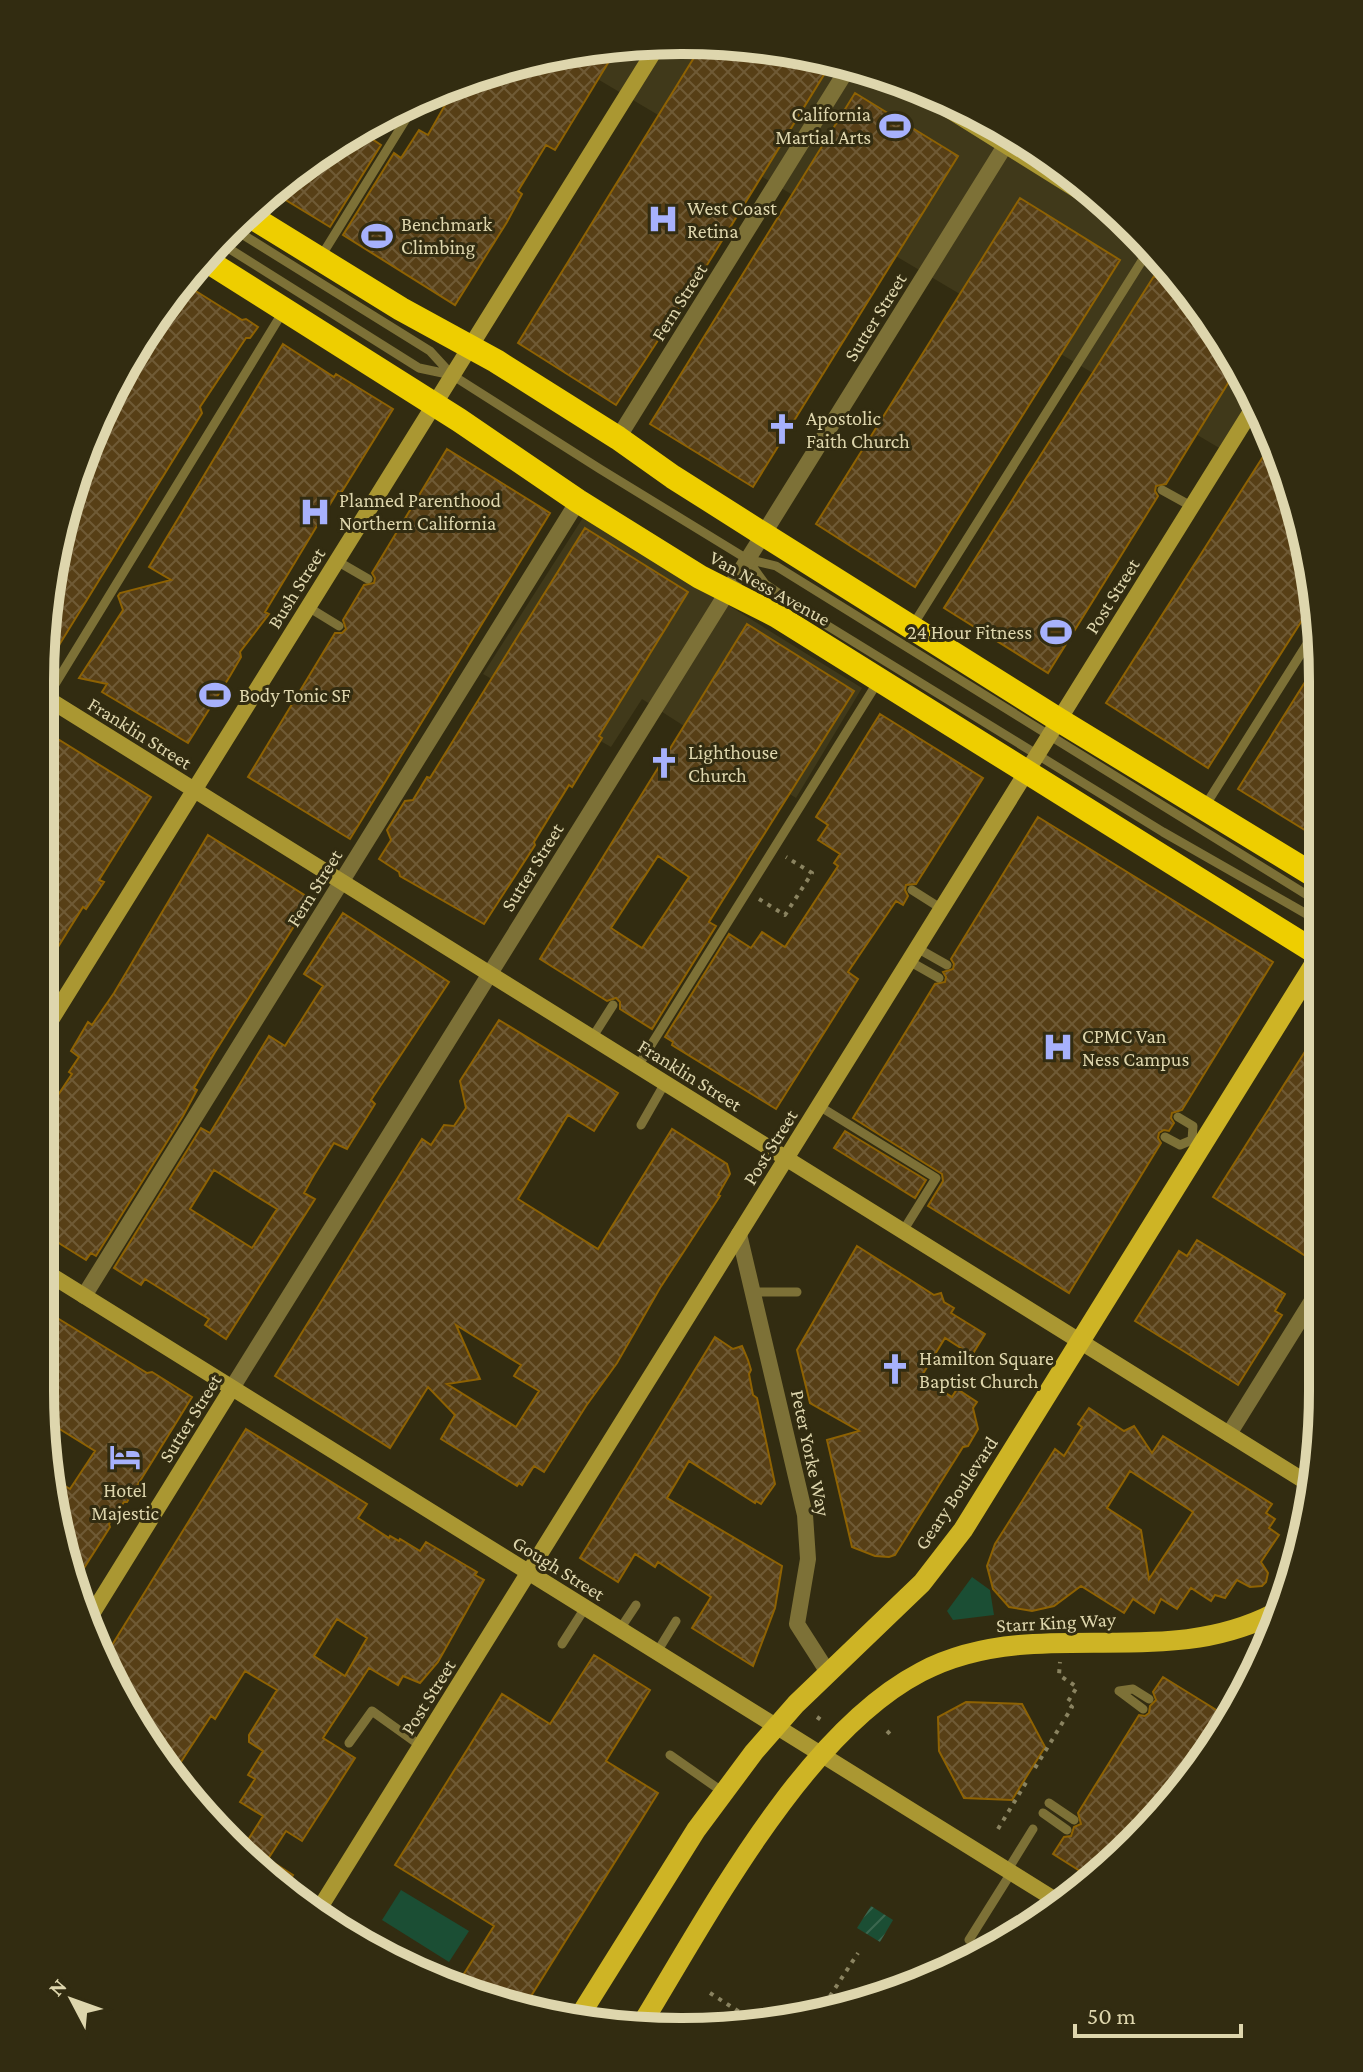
<svg xmlns="http://www.w3.org/2000/svg" width="1363" height="2072" font-family="'Crimson Pro',serif">
	<defs>
		<pattern id="garden-furrows" width="10" height="10" patternUnits="userSpaceOnUse" patternTransform="scale(2)"><rect width="10" height="10" fill="#1b4e34"/><path d="M-1 1l2-2M0 10L10 0M9 11l2-2" fill="none" stroke="#3c674f"/></pattern>
		<pattern id="building-cross-hatch" width="8" height="8" patternUnits="userSpaceOnUse" patternTransform="scale(2)"><rect width="8" height="8" fill="#573f16"/><path d="M0 0l8 8M0 8l8-8" fill="none" stroke="#6f5a35"/></pattern>
	</defs>
	<rect width="100%" height="100%" fill="#322c11"/>
	<path fill="#40391a" d="M 640,41 L 766,46 L 888,74 L 1003,126 L 1105,200 L 1191,291 L 1257,398 L 1226,452 L 557,55 Z
		M 584,516 L 862,688 L 796,798 L 642,699 L 611,747 L 483,674 Z"/>
	<path fill="#1b4e34" d="M 972,1577 L 990,1590 L 994,1615 L 953,1620 L 947,1611 Z
		M 401,1890 L 469,1931 L 449,1962 L 382,1920 Z"/>
	<path fill="url(#garden-furrows)" d="M 871,1906 L 893,1920 L 880,1942 L 857,1928 Z"/>
	<path fill="url(#building-cross-hatch)" stroke="#8e6203" stroke-width="2" fill-rule="evenodd" d="M 703,43 L 766,46 L 787,51 L 825,73 L 707,265 L 616,405 L 518,343 Z
		M 619,45 L 555,150 L 546,145 L 518,191 L 522,194 L 507,222 L 455,305 L 343,235 L 394,153 L 401,158 L 419,130 L 428,135 L 457,84 L 516,62 Z
		M 855,93 L 958,156 L 753,487 L 650,424 Z
		M 391,111 L 372,139 L 381,145 L 330,227 L 271,191 L 291,172 Z
		M 1020,198 L 1120,260 L 915,587 L 816,524 Z
		M 1154,276 L 1198,303 L 1238,367 L 1166,484 L 1156,486 L 1155,491 L 1158,496 L 1048,673 L 944,608 Z
		M 183,283 L 242,320 L 246,319 L 258,327 L 250,338 L 246,338 L 200,407 L 202,413 L 45,668 L 46,597 L 106,398 Z
		M 283,344 L 334,377 L 336,374 L 393,409 L 341,493 L 338,491 L 265,612 L 269,614 L 240,652 L 241,657 L 230,676 L 188,743 L 102,692 L 107,684 L 79,678 L 123,610 L 118,596 L 120,593 L 171,580 L 149,567 Z
		M 1273,441 L 1301,516 L 1315,600 L 1208,768 L 1106,703 Z
		M 447,449 L 550,513 L 350,839 L 248,777 L 335,633 L 342,633 L 346,629 L 343,620 L 364,585 L 374,583 L 375,578 L 372,573 Z
		M 585,528 L 688,592 L 599,736 L 602,738 L 572,787 L 569,785 L 534,842 L 535,845 L 484,924 L 400,876 L 399,872 L 379,859 L 391,840 L 387,830 L 405,801 L 413,800 L 427,777 L 430,778 Z
		M 747,624 L 854,691 L 709,922 L 716,926 L 652,1029 L 620,1009 L 620,1002 L 616,998 L 607,1001 L 540,959 ZM 658,856 L 689,877 L 642,948 L 611,928 Z
		M 1322,655 L 1321,812 L 1321,840 L 1238,789 Z
		M 880,714 L 983,778 L 916,884 L 906,885 L 905,890 L 908,896 L 903,905 L 896,901 L 848,972 L 858,979 L 776,1109 L 672,1045 L 673,1042 L 665,1037 L 729,934 L 751,948 L 762,932 L 785,947 L 838,866 L 834,863 L 840,854 L 818,840 L 828,825 L 816,817 Z
		M 45,731 L 151,797 L 99,880 L 104,882 L 86,909 L 83,907 L 43,971 Z
		M 1038,817 L 1273,962 L 1182,1110 L 1172,1113 L 1171,1118 L 1174,1123 L 1169,1131 L 1164,1130 L 1159,1133 L 1158,1138 L 1161,1143 L 1069,1293 L 928,1206 L 943,1181 L 942,1174 L 853,1118 L 935,984 L 945,982 L 946,977 L 943,972 L 953,969 L 954,964 L 951,959 Z
		M 208,835 L 311,899 L 215,1052 L 194,1088 L 197,1090 L 183,1116 L 96,1256 L 91,1253 L 86,1260 L 41,1232 L 42,1119 L 72,1074 L 69,1072 L 79,1057 L 71,1051 L 88,1022 L 92,1025 L 114,993 Z
		M 343,913 L 449,982 L 371,1100 L 375,1104 L 347,1149 L 334,1143 L 314,1175 L 304,1193 L 315,1199 L 226,1339 L 205,1325 L 209,1319 L 145,1279 L 141,1285 L 114,1268 L 201,1128 L 210,1133 L 269,1036 L 285,1046 L 323,986 L 304,974 ZM 214,1170 L 277,1209 L 252,1248 L 190,1209 Z
		M 499,1020 L 618,1093 L 594,1131 L 568,1115 L 518,1199 L 598,1249 L 672,1129 L 727,1164 L 730,1174 L 718,1195 L 720,1196 L 660,1288 L 617,1363 L 586,1406 L 544,1472 L 534,1466 L 522,1485 L 519,1483 L 517,1486 L 441,1439 L 455,1415 L 428,1387 L 390,1448 L 275,1376 L 422,1139 L 431,1145 L 444,1125 L 454,1126 L 466,1108 L 460,1081 ZM 456,1325 L 521,1365 L 514,1376 L 539,1391 L 516,1427 L 447,1384 L 480,1379 Z
		M 1320,1028 L 1319,1187 L 1318,1264 L 1213,1197 Z
		M 845,1131 L 926,1180 L 915,1198 L 834,1148 Z
		M 1197,1240 L 1285,1294 L 1275,1311 L 1282,1315 L 1238,1385 L 1135,1321 L 1179,1251 L 1187,1256 Z
		M 857,1246 L 934,1295 L 941,1293 L 944,1302 L 954,1308 L 951,1313 L 985,1334 L 972,1355 L 945,1338 L 921,1377 L 952,1397 L 957,1389 L 977,1402 L 973,1408 L 978,1429 L 968,1446 L 963,1447 L 895,1555 L 889,1557 L 875,1556 L 852,1547 L 827,1440 L 859,1431 L 810,1403 L 797,1350 Z
		M 41,1308 L 147,1373 L 152,1372 L 192,1397 L 127,1502 L 124,1502 L 109,1524 L 110,1527 L 72,1587 L 55,1480 L 70,1489 L 95,1451 L 45,1420 L 40,1391 Z
		M 715,1337 L 733,1349 L 742,1346 L 748,1360 L 751,1370 L 749,1374 L 753,1395 L 757,1398 L 775,1484 L 761,1504 L 756,1501 L 755,1503 L 689,1461 L 667,1498 L 782,1566 L 775,1608 L 753,1666 L 692,1628 L 711,1597 L 658,1562 L 655,1567 L 635,1554 L 618,1582 L 580,1558 Z
		M 1089,1408 L 1124,1431 L 1134,1426 L 1152,1453 L 1163,1436 L 1272,1504 L 1266,1513 L 1275,1519 L 1269,1528 L 1279,1535 L 1261,1562 L 1268,1573 L 1266,1582 L 1262,1586 L 1250,1587 L 1237,1580 L 1225,1598 L 1215,1595 L 1211,1601 L 1191,1588 L 1177,1609 L 1161,1599 L 1154,1613 L 1133,1599 L 1124,1613 L 1081,1586 L 1054,1606 L 1032,1611 L 1009,1607 L 993,1589 L 987,1566 L 995,1544 L 1055,1449 L 1064,1456 L 1082,1427 L 1078,1424 ZM 1130,1471 L 1193,1512 L 1149,1579 L 1141,1530 L 1107,1508 Z
		M 246,1429 L 367,1504 L 358,1518 L 389,1538 L 390,1536 L 399,1541 L 400,1539 L 420,1551 L 426,1542 L 477,1572 L 475,1575 L 484,1580 L 438,1662 L 420,1683 L 403,1676 L 398,1685 L 369,1668 L 323,1738 L 355,1758 L 302,1841 L 286,1831 L 268,1859 L 293,1875 L 283,1891 L 243,1848 L 263,1816 L 240,1802 L 255,1779 L 248,1775 L 263,1751 L 249,1742 L 249,1735 L 277,1690 L 245,1671 L 215,1719 L 211,1716 L 179,1765 L 147,1745 L 152,1737 L 140,1730 L 104,1658 ZM 337,1619 L 367,1638 L 345,1676 L 314,1656 Z
		M 594,1655 L 650,1690 L 606,1761 L 658,1793 L 526,2004 L 455,1988 L 494,1926 L 395,1865 L 502,1694 L 550,1724 Z
		M 1163,1677 L 1218,1711 L 1146,1829 L 1088,1876 L 1053,1854 L 1064,1837 L 1071,1836 L 1074,1827 L 1081,1824 L 1078,1813 L 1139,1715 L 1145,1716 L 1149,1713 L 1150,1706 L 1156,1700 L 1153,1692 Z
		M 966,1702 L 1022,1704 L 1045,1747 L 1012,1800 L 964,1798 L 939,1751 L 938,1717 Z"/>
	<g fill="none" stroke-linecap="round" stroke-linejoin="round">
		<path stroke="#8a8360" stroke-width="4" stroke-dasharray="4 6" stroke-linecap="butt" d="M 759,899 L 785,915 L 812,873 L 786,857
			M 817,1717 L 824,1722
			M 887,1731 L 892,1736
			M 1035,1768 L 1072,1707 L 1067,1703 L 1077,1687 L 1059,1675 L 1060,1662
			M 998,1829 L 1027,1781
			M 710,1993 L 752,2020
			M 819,2013 L 858,1953"/>
		<path stroke="#7d7137" stroke-width="9" d="M 232,228 L 430,351 L 452,375 L 600,469 L 747,559 L 776,566 L 1320,903
			M 217,241 L 419,368 L 452,375
			M 320,258 L 419,98
			M 1162,490 L 1191,506
			M 747,559 L 765,584 L 815,618 L 1163,832 L 1310,916 L 1320,919
			M 337,561 L 368,579
			M 308,607 L 339,626
			M 913,625 L 1150,248
			M 46,699 L 284,310
			M 1205,806 L 1319,625
			M 912,890 L 942,909
			M 917,948 L 947,965
			M 909,961 L 939,978
			M 592,1038 L 613,1005
			M 638,1066 L 879,680
			M 819,1106 L 936,1178 L 903,1231
			M 1178,1117 L 1193,1126 L 1192,1140
			M 641,1125 L 665,1083
			M 1165,1137 L 1180,1145 L 1192,1140
			M 753,1292 L 797,1292
			M 1302,1317 L 1318,1327
			M 620,1629 L 636,1605
			M 562,1644 L 585,1608
			M 657,1652 L 676,1621
			M 1119,1691 L 1133,1689 L 1149,1699
			M 1119,1691 L 1143,1709
			M 349,1743 L 372,1711 L 421,1746
			M 670,1755 L 723,1792
			M 1049,1803 L 1074,1820
			M 1043,1813 L 1067,1830
			M 1007,1871 L 1033,1829
			M 969,1940 L 1011,1873"/>
		<path stroke="#7d7137" stroke-width="16" d="M 618,438 L 850,65
			M 739,1234 L 805,1515 L 808,1559 L 797,1624 L 829,1674
			M 84,1296 L 578,501
			M 232,1388 L 1013,133
			M 1229,1434 L 1318,1291"/>
		<path stroke="#aa9732" stroke-width="16" d="M 899,79 L 1123,219
			M 45,697 L 1314,1487
			M 43,1033 L 660,42
			M 41,1269 L 1057,1901
			M 87,1622 L 232,1388
			M 316,1914 L 1258,400"/>
		<path stroke="#ceb425" stroke-width="20" d="M 579,2017 L 696,1830 L 754,1752 L 796,1704 L 922,1583 L 963,1530 L 1320,955
			M 638,2030 C 707,1918 802,1734 921,1672 C 951,1656 986,1648 1019,1645 C 1108,1637 1192,1656 1275,1613"/>
		<path stroke="#eece00" stroke-width="24" d="M 247,214 L 401,309 L 496,361 L 618,438 L 673,477 L 763,534 L 1059,720 L 1320,879
			M 201,257 L 459,420 L 578,501 L 700,577 L 777,616 L 1320,955"/>
	</g>
	<defs>
		<symbol id="stadium-bare" viewBox="-9 -9 18 18"><path d="M0-5a6.5 5 0 1 0 0 10a6.5 5 0 1 0 0-10ZM-3.5-1.8h7v3.6h-7Z" fill="#a7b1fc" stroke="#322c11" stroke-width="2.5" paint-order="stroke"/></symbol>
		<symbol id="hospital-bare" viewBox="-9 -9 18 18"><path d="M-5-5h3v3.5h4V-5h3V5h-3V1.5h-4V5h-3Z" fill="#a7b1fc" stroke="#322c11" stroke-width="2.5" paint-order="stroke"/></symbol>
		<symbol id="church-bare" viewBox="-9 -9 18 18"><path d="M-1.2-6h2.4v3.5h3.3v2.4h-3.3V6h-2.4V-.1h-3.3v-2.4h3.3Z" fill="#a7b1fc" stroke="#322c11" stroke-width="2.5" paint-order="stroke"/></symbol>
		<symbol id="hotel-bare" viewBox="-9 -9 18 18"><path d="M-6-4.5h1.5V1H6V5H4.5V3h-9V5H-6ZM-4 0a1.8 1.8 0 1 1 3.6 0ZM.5 0V-2.5h3Q6-2.5 6 0Z" fill="#a7b1fc" stroke="#322c11" stroke-width="2.5" paint-order="stroke"/></symbol>
	</defs>
	<g fill-rule="evenodd">
		<use href="#stadium-bare" x="873" y="104" width="44" height="44"/>
		<use href="#hospital-bare" x="641" y="197" width="44" height="44"/>
		<use href="#stadium-bare" x="355" y="214" width="44" height="44"/>
		<use href="#church-bare" x="760" y="407" width="44" height="44"/>
		<use href="#hospital-bare" x="293" y="490" width="44" height="44"/>
		<use href="#stadium-bare" x="1034" y="610" width="44" height="44"/>
		<use href="#stadium-bare" x="193" y="673" width="44" height="44"/>
		<use href="#church-bare" x="642" y="741" width="44" height="44"/>
		<use href="#hospital-bare" x="1036" y="1025" width="44" height="44"/>
		<use href="#church-bare" x="873" y="1347" width="44" height="44"/>
		<use href="#hotel-bare" x="103" y="1435" width="44" height="44"/>
	</g>
	<g text-anchor="middle" dominant-baseline="central" stroke-width="6" stroke-linejoin="round" paint-order="stroke">
		<g font-size="20" fill="#ded6ad" stroke="#322c11" text-anchor="start">
			<text x="871" y="114" text-anchor="end">California<tspan x="871" dy="23">Martial Arts</tspan></text>
			<text x="687" y="208">West Coast<tspan x="687" dy="23">Retina</tspan></text>
			<text x="401" y="224">Benchmark<tspan x="401" dy="23">Climbing</tspan></text>
			<text x="806" y="418">Apostolic<tspan x="806" dy="23">Faith Church</tspan></text>
			<text x="339" y="500">Planned Parenthood<tspan x="339" dy="23">Northern California</tspan></text>
			<text x="1032" y="632" text-anchor="end">24 Hour Fitness</text>
			<text x="239" y="695">Body Tonic SF</text>
			<text x="688" y="752">Lighthouse<tspan x="688" dy="23">Church</tspan></text>
			<text x="1082" y="1036">CPMC Van<tspan x="1082" dy="23">Ness Campus</tspan></text>
			<text x="919" y="1358">Hamilton Square<tspan x="919" dy="23">Baptist Church</tspan></text>
			<text x="125" y="1490" text-anchor="middle">Hotel<tspan x="125" dy="23">Majestic</tspan></text>
		</g>
		<g font-size="20" fill="#ded6ad" stroke="#322c11">
			<text transform="translate(679 302) rotate(-58)">Fern Street</text>
			<text transform="translate(875 317) rotate(-58)">Sutter Street</text>
			<text transform="translate(296 588) rotate(-58)">Bush Street</text>
			<text transform="translate(770 588) rotate(29)">Van Ness Avenue</text>
			<text transform="translate(1112 596) rotate(-58)">Post Street</text>
			<text transform="translate(140 733) rotate(32)">Franklin Street</text>
			<text transform="translate(532 867) rotate(-58)">Sutter Street</text>
			<text transform="translate(314 888) rotate(-58)">Fern Street</text>
			<text transform="translate(690 1075) rotate(32)">Franklin Street</text>
			<text transform="translate(770 1147) rotate(-58)">Post Street</text>
			<text transform="translate(190 1418) rotate(-58)">Sutter Street</text>
			<text transform="translate(811 1453) rotate(78)">Peter Yorke Way</text>
			<text transform="translate(956 1493) rotate(-56)">Geary Boulevard</text>
			<text transform="translate(559 1568) rotate(32)">Gough Street</text>
			<text transform="translate(1056 1622) rotate(-3)">Starr King Way</text>
			<text transform="translate(428 1697) rotate(-58)">Post Street</text>
		</g>
	</g>
	<path d="M0 0H1363V2072H0ZM681 54H682A627 627 0 0 1 1309 681V1391A627 627 0 0 1 682 2018H681A627 627 0 0 1 54 1391V681A627 627 0 0 1 681 54Z" fill="#322c11" fill-rule="evenodd"/>
	<path fill="none" stroke="#ded6ad" stroke-width="10" d="M681 54H682A627 627 0 0 1 1309 681V1391A627 627 0 0 1 682 2018H681A627 627 0 0 1 54 1391V681A627 627 0 0 1 681 54Z"/>
	<g transform="translate(72 2000) rotate(311)" stroke="#322c11" stroke-width="6" paint-order="stroke">
	<path d="M0-6L14 30L0 20L-14 30Z" fill="#ded6ad"/>
	<text y="-12" font-size="22" font-weight="bold" text-anchor="middle" fill="#ded6ad">N</text>
	</g>
	<path d="M1075 2024v12h166v-12" fill="none" stroke="#ded6ad" stroke-width="4"/>
	<text x="1087" y="2024" font-size="24" fill="#ded6ad" stroke="#322c11" stroke-width="6" paint-order="stroke">50 m</text>
</svg>
